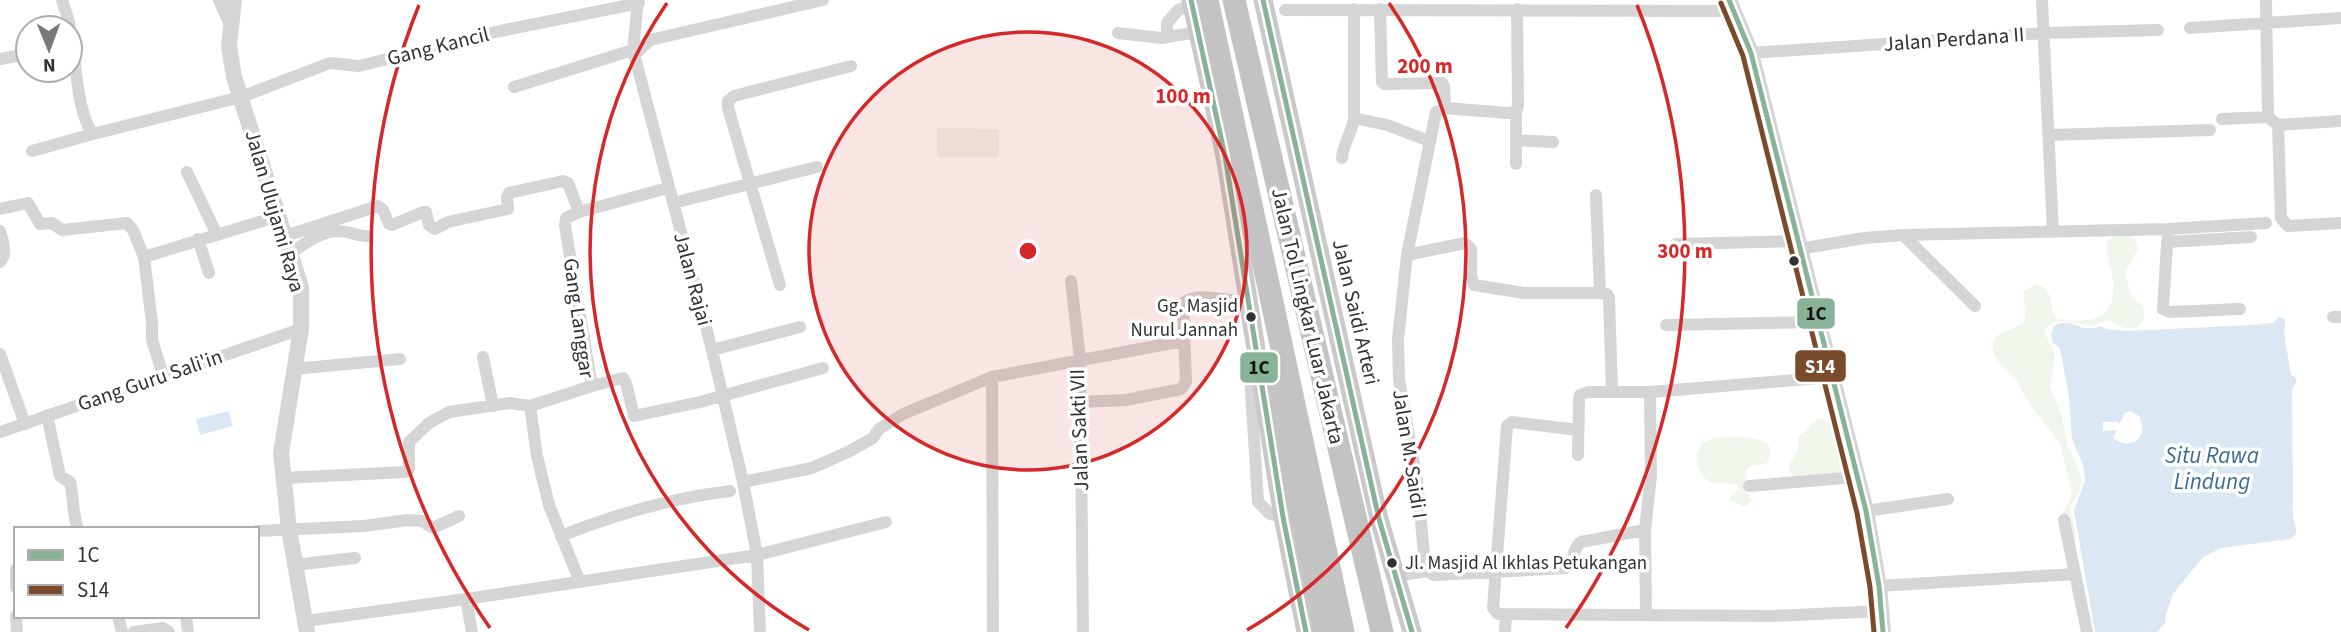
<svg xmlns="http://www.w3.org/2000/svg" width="2341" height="632" font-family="'Source Sans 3',sans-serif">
	<rect width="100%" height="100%" fill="#fff"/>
	<path fill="#f1f6ed" d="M 937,128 L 999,129 L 999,157 L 937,157 Z
		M 2129,235 L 2136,240 L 2138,249 L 2125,273 L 2132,298 L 2142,304 C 2149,321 2138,334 2119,326 C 2118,326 2111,321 2110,321 C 2105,320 2099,325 2094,325 C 2077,326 2052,312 2044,332 L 2052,347 L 2055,358 L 2050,386 L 2061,413 L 2068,447 L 2076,463 L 2082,481 L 2080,490 L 2070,508 L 2076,534 L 2074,546 C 2067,533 2057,522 2065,508 C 2069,501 2071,498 2071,491 L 2060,443 L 2029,404 L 2016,379 L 1997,360 L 1993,352 L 1993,341 L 1996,336 L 2023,324 L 2025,319 L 2024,291 L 2036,284 C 2056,289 2047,306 2057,319 C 2090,323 2116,323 2113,281 C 2112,267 2105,257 2107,242 L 2113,236 Z
		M 1819,418 C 1836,420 1848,456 1845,472 L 1795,476 L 1790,473 L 1788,464 L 1798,452 L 1798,437 Z
		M 1718,437 C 1734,437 1786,432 1766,464 L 1750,466 L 1746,470 L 1747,482 L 1744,490 L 1752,499 L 1747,506 L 1741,506 L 1730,500 L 1732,494 L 1739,489 L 1736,484 L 1709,482 C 1690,466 1692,442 1718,437 Z"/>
	<path fill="#dbe8f3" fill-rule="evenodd" d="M 2279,317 L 2285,319 L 2284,332 L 2291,376 L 2294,376 L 2297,381 L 2292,389 L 2293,517 C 2294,526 2301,533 2290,539 L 2221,548 L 2203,557 L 2173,594 L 2166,614 L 2165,623 L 2157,632 L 2095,632 L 2074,511 L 2085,480 L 2083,465 L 2072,439 L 2069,397 L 2061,353 L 2059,347 L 2053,343 L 2051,334 L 2055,325 L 2061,323 L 2071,323 L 2083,328 L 2095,328 L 2101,326 L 2106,329 L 2125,331 L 2254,325 L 2273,323 ZM 2130,411 L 2139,416 C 2150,437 2131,452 2113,438 L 2117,430 L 2103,431 L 2103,422 L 2119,422 L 2119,425 L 2125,413 Z
		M 229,411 L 233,426 L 200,435 L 196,419 Z"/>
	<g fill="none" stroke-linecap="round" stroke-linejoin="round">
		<path stroke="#d5d5d5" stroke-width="12" d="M 62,0 L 69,22 L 72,46
			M 219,0 L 230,25
			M 638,0 L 633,50 L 712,350 L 743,482 L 757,555 L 760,632
			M 2042,0 L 2053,232
			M 2266,0 L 2268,117 L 2278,125 L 2281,218 L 2288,226 L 2341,223
			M 1380,9 L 1382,82 L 1384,84 L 1442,83 L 1444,86 L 1445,108
			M 1517,9 L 1518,105 L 1516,112 L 1508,113 L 1445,108 L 1436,112 L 1407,255 L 1398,339 L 1399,380 L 1417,480 L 1425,564 L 1427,571 L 1434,575 L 1566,568 C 1575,561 1572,548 1581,542 L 1645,530
			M 1285,10 L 1732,11
			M 2190,28 L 2341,18
			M 1118,33 L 1161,38 L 1198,32
			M 1167,37 L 1167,23 L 1178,10 L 1192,5
			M 70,46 L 72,46 C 77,71 78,115 93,134 L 241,97 L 330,63 L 359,66 L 500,31 L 639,3
			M 1751,53 L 2044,33 L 2158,30
			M 635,54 L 650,40 L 823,0
			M 0,59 L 28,54
			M 514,87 L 633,50
			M 1516,112 L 1516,164
			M 1354,118 L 1387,125 L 1429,141
			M 2222,119 L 2268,117
			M 2278,125 L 2341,121
			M 2050,135 L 2210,130
			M 1517,140 L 1553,142
			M 32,151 L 93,134
			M 1342,158 C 1343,144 1352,133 1354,118 L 1354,9
			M 187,172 L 217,235
			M 1596,195 L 1600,293 L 1607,294 L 1609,298 L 1612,391
			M 673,203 L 817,167
			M 0,209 L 28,203 L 40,224 L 52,223 L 62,230 L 127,223 L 133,230 L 144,257
			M 2168,229 L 2163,309 L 2170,312 L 2240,309
			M 0,231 C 3,242 8,253 0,262
			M 1903,235 L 1975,306
			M 285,236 L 378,206 L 383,210 L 389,224 L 392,225 L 423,212 L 426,212 L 429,225 L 435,229 L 448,222 L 508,209 L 507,197 L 509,193 L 563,181 L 568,183 L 579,212
			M 198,239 L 209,273
			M 2167,242 L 2251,237
			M 1676,244 L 1797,241
			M 1799,249 L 1864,238 L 1903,235 L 2168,229 L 2266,223
			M 291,254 C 303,244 322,231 338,231 C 348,231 357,236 367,236
			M 1407,255 L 1465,243 L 1471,249 L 1471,275 L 1474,285 L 1524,293 L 1600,293
			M 1071,281 L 1080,359 L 1083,632
			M 780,285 L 728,108 L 728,101 L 734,96 L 851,66
			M 2333,317 L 2341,317
			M 1666,325 L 1818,322
			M 712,350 L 800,327
			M 0,354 L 25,424
			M 483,357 L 493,406
			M 1257,362 L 1253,365 L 1250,375 L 1258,502 L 1270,514 L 1283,517
			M 294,369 L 400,359
			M 163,375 L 152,340 L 152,323 L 144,257 L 279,216
			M 992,377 L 993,632
			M 592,386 L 565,226 L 566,218 L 579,212 L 668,188
			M 1080,402 L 1126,400 L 1181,389 L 1186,382 L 1183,303 C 1199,290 1229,303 1248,301
			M 530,406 L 537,456 L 549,505 L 580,582
			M 47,415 L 60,476 L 70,482 C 74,498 72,513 78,529
			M 1578,430 L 1512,422 L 1507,426 L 1493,608 L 1498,614 L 1772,616 L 1882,611
			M 0,432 L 301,329
			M 1578,455 L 1579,401 L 1580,395 L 1588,392 L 1650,392 L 1832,377
			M 283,478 L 406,472 L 409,469 L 409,442 L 429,423 L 449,412 L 510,403 L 530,406 L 592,386 L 623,378 L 626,383 L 634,416 L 700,402 L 823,368
			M 743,482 L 812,468 L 850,451 L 873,438 L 879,429 L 903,414 L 992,377 L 1183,341
			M 1749,486 L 1857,477
			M 1866,511 L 1948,499
			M 2064,520 L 2087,632
			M 257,531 L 364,526 L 408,520 L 422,521 L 433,528 L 459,516
			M 561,536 C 616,514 671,498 730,491
			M 294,565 L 355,558
			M 16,569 L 16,588
			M 1396,576 L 1427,571
			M 1879,586 L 2075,574
			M 466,599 L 472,632
			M 1646,614 L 1645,530 L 1651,476 L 1650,392
			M 16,616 L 17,632
			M 118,616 L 122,632
			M 186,616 L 188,632
			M 306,621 L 466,599 L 757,555 L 886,522
			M 134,632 L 163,628 L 169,632
			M 1505,632 L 1506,615"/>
		<path stroke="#d5d5d5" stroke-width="16" d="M 234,0 L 229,46 L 234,77 L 301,287 L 301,329 L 281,453 L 289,529 L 307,632
			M 1729,0 L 1751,53 L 1866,511 L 1879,586 L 1883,632"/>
		<path stroke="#c9c9c9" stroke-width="19" d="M 1191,0 L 1225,156 L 1283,517 L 1306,632
			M 1263,0 L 1379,519 L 1412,632"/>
		<path stroke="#c3c3c3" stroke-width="23" d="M 1207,0 L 1343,632
			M 1234,0 L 1382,632
			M 1271,371 L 1325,632"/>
		<defs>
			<path id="bus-1" d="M 1191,0 L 1225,156 L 1283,517 L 1306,632
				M 1263,0 L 1379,519 L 1412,632
				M 1729,0 L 1751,53 L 1866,511 L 1879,586 L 1883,632"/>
			<path id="bus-2" d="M 1721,3 L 1743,56 L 1857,513 L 1870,587 L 1874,632"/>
		</defs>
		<use href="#bus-1" stroke="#fff" stroke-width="10"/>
		<use href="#bus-2" stroke="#fff" stroke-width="10"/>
		<use href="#bus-1" stroke="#89b398" stroke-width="5"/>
		<use href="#bus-2" stroke="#7a4b2a" stroke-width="5"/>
	</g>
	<circle cx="1028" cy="251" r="219" fill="#d62828" fill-opacity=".12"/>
	<g fill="none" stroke="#d62828" stroke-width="3.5">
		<circle cx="1028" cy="251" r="219"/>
		<path d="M809 630A438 438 0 0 1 667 3M1389 3A438 438 0 0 1 1247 630"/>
		<path d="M490 628A657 657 0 0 1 419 5M1637 5A657 657 0 0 1 1566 628"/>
	</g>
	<g fill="#313131" stroke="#fff" stroke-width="2.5">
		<circle cx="1794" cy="261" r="6"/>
		<circle cx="1251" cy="317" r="6"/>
		<circle cx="1392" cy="563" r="6"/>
	</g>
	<g text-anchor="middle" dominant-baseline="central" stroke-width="7" stroke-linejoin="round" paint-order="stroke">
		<g font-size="19" fill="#313131" stroke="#fff" text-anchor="end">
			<text x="1238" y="306">Gg. Masjid<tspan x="1238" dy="24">Nurul Jannah</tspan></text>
			<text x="1405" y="563" text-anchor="start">Jl. Masjid Al Ikhlas Petukangan</text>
		</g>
		<g font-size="21" fill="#313131" stroke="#fff">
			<text transform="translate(1954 39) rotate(-4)">Jalan Perdana II</text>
			<text transform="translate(438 46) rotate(-14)">Gang Kancil</text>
			<text transform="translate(275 211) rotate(74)">Jalan Ulujami Raya</text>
			<text transform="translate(693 279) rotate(75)">Jalan Rajai</text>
			<text transform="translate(1356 312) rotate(77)">Jalan Saidi Arteri</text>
			<text transform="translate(1308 316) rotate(77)">Jalan Tol Lingkar Luar Jakarta</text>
			<text transform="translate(579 318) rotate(82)">Gang Langgar</text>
			<text transform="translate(150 380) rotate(-19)">Gang Guru Sali'in</text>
			<text transform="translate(1079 430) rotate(-92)">Jalan Sakti VII</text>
			<text transform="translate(1410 454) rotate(81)">Jalan M. Saidi I</text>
		</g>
		<g font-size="23" font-style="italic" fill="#3c6c96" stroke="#fff">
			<text x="2212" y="455">Situ Rawa<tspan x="2212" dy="26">Lindung</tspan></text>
		</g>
	</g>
	<circle cx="1028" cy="251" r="10" fill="#d62828" stroke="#fff" stroke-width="3.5"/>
	<g font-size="21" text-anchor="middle" font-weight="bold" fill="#d62828" stroke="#fff" stroke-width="7" stroke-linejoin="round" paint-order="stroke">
		<text x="1425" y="73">200 m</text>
		<text x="1183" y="103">100 m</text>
		<text x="1685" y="258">300 m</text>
	</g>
	<g stroke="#fff" stroke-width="2.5">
		<rect x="1796" y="297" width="40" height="33" rx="7" fill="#89b398"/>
		<rect x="1794" y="349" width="53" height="34" rx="7" fill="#7a4b2a"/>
		<rect x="1239" y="351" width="40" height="33" rx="7" fill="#89b398"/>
	</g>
	<g font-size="19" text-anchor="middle" font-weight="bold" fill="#fff">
		<text x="1820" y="373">S14</text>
	</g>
	<g font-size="19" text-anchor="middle" font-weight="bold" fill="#111">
		<text x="1816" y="320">1C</text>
		<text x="1259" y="374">1C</text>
	</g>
	<rect x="14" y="527" width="245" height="91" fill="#ffffff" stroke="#adadad" stroke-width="2"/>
	<rect x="28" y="550" width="35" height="10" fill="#89b398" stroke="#adadad" stroke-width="2"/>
	<text x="77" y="562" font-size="21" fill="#313131">1C</text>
	<rect x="28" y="585" width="35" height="10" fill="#7a4b2a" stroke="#adadad" stroke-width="2"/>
	<text x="77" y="597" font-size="21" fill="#313131">S14</text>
	<g transform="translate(49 49) rotate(179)"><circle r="33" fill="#ffffff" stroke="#adadad" stroke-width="2"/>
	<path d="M0-5L12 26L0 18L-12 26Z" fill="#797979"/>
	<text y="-10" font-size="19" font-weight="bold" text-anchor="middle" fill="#313131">N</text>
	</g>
</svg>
